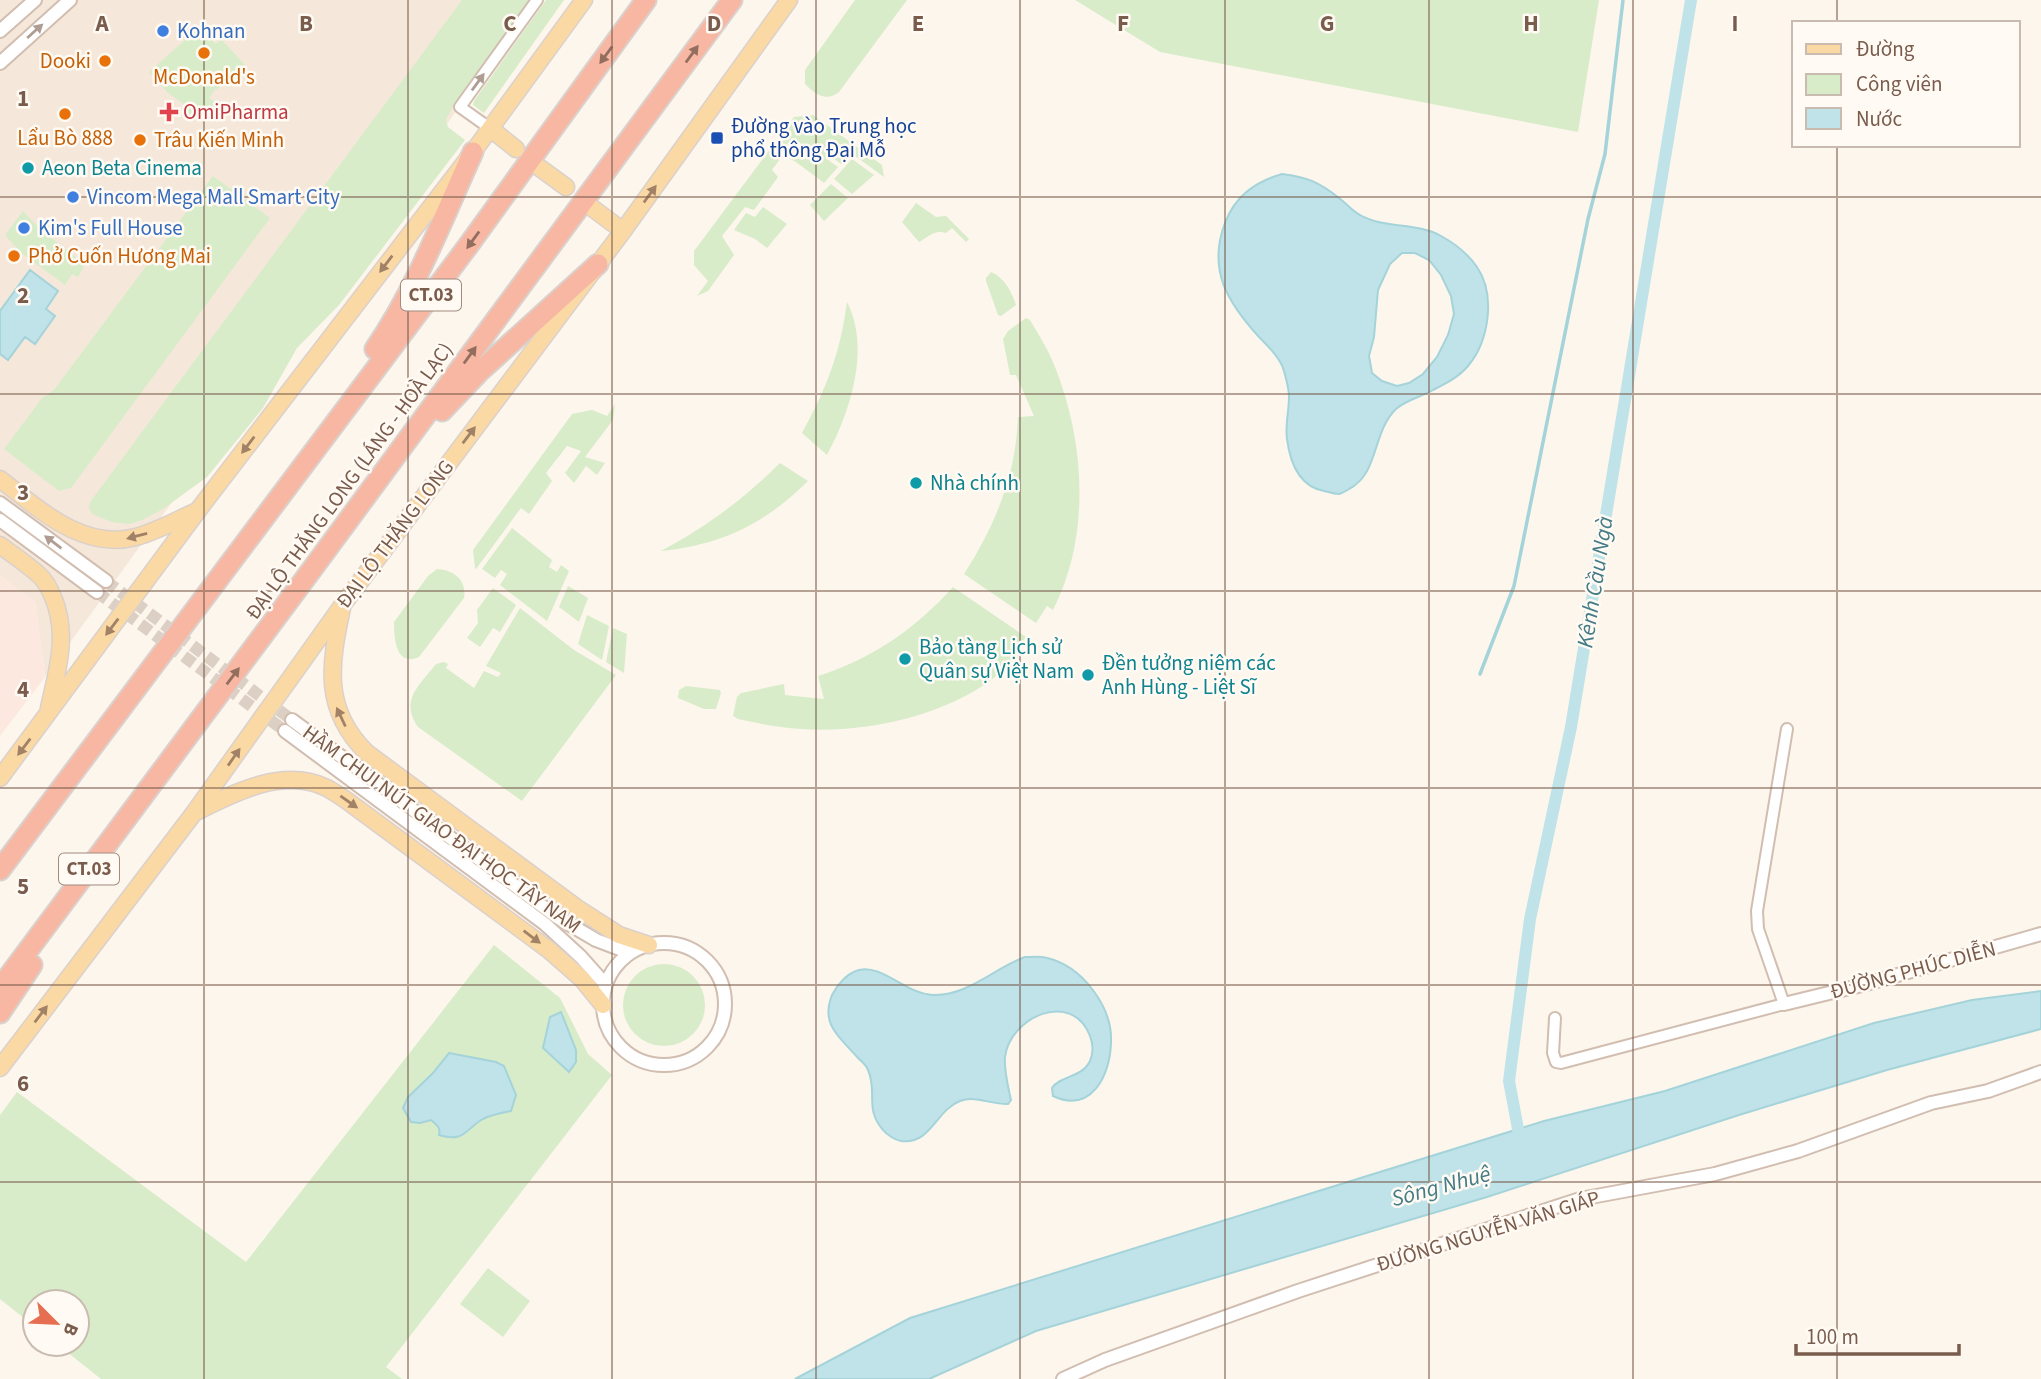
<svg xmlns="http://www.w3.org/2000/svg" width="2041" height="1379" font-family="'Source Sans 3',sans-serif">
	<rect width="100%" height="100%" fill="#fdf6ec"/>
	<path fill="#f5e8da" d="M 0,0 L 537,0 L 45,677 L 35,602 L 0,576 Z"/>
	<path fill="#fde8e0" d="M 0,576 L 35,602 L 45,677 L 0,736 Z"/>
	<path fill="#d8ecc9" d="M 462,0 L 529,0 L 451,110 L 446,120 L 448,127 L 465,140 L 339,305 L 297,348 L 263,408 L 207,477 L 163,509 L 142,520 L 129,524 L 112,522 L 92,514 L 89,508 L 90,502 Z
		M 546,0 L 564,0 L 484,113 L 473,105 L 474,101 Z
		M 855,0 L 907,0 L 839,92 C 826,102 816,95 805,84 L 805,70 Z
		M 1075,0 L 1599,0 L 1578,132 L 1160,52 Z
		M 195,31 L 199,36 L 204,32 L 216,44 L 221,39 L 245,65 L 228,88 L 222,84 L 217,90 L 215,89 L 209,98 L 217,103 L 203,121 L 198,118 L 197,120 L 187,112 L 189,108 L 167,92 L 149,72 Z
		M 813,115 L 882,165 L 884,177 L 851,153 L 841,164 L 830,156 L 827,159 L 838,167 L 824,183 L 796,162 L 783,155 L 772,170 L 778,177 L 754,210 L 745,207 L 722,236 L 734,255 L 708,291 L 697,296 L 708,281 L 694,265 L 694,251 L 794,117 Z
		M 852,159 L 874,175 L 852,194 L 834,179 Z
		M 213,176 L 270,218 L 71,488 L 59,491 L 4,449 L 42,398 L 54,390 Z
		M 831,184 L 848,198 L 824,221 L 810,205 Z
		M 916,203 L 936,217 L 946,216 L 969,239 L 966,242 L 952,228 L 946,233 C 935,229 928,237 919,242 L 902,222 Z
		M 763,207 L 787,224 L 767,248 L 755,239 L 734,230 L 746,213 L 755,217 Z
		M 23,211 L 40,229 L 85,264 L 78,277 L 72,274 L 65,285 L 20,252 L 5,235 Z
		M 991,272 C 1004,277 1012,292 1016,305 L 1001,316 L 998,315 L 986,281 L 986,278 Z
		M 847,302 C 871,348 850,413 827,455 L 802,433 C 827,387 840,354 847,302 Z
		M 1026,318 L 1030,320 C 1039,335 1049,351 1055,367 C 1085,442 1091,536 1053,610 L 1047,606 L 1036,623 L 964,574 C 995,526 1016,475 1018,417 L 1034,416 L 1016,375 L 1010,375 L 1003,339 L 1008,331 Z
		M 615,404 L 613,420 L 585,457 L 605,463 L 597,475 L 586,466 L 574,483 L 565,473 L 581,451 L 567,446 L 546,473 L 552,481 L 529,514 L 521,508 L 476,569 L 475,568 L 473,550 L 572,414 L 592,410 L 607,416 Z
		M 780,463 L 808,481 C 765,524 721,545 661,551 C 706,527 744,499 780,463 Z
		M 512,528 L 552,560 L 549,567 L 557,572 L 561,565 L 569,571 L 547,621 L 500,585 L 507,574 L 501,570 L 495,578 L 482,569 Z
		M 437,569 C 454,570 467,580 464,598 L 419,657 C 396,667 394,639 394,622 L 428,576 Z
		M 568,586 L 588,598 L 579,622 L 559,607 Z
		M 953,587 L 1026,637 L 1013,653 L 1018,657 C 1007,667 996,677 984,685 C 927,722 848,736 781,727 C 766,725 752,722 738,719 L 733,716 L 737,697 L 741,693 L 784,684 L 785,695 L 824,699 L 818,676 C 872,659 915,629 953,587 Z
		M 493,588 L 516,605 L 500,632 L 493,628 L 480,647 L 467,638 L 478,623 L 477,610 Z
		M 520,608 L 574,650 L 616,675 L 522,801 L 418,727 C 399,700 420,685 436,664 L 444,662 L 448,664 L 446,668 L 474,688 L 484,671 L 498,677 L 501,673 L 486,666 Z
		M 587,615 L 609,626 L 602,660 L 578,644 Z
		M 613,628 L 627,634 L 624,673 L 606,662 Z
		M 686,686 L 720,690 L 721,693 L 716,709 L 704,709 L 678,698 L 679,690 Z
		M 494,945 L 560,998 L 588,1054 L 612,1075 L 386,1367 L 402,1379 L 101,1379 L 57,1344 L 77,1344 L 77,1302 L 35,1302 L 35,1327 L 0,1299 L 0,1115 L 17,1092 L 246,1262 Z
		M623 1005a41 41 0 1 1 82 0a41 41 0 1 1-82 0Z
		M 488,1268 L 530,1301 L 503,1337 L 460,1304 Z"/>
	<path fill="#bfe3e8" stroke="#a5d3da" stroke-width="2" fill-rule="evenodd" d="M 1282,174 C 1307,177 1319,182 1339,198 C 1346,203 1352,211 1360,215 C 1385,229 1416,222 1441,236 C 1454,243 1468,254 1477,267 C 1496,295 1489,341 1468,366 C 1459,377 1445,384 1433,390 C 1421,397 1406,400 1396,409 C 1372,432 1379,474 1349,489 C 1346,491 1343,493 1339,494 C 1335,494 1328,492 1324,491 C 1298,486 1290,462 1287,439 C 1285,425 1289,411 1289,397 C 1289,388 1286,379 1284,371 C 1281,359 1268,346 1259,337 C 1228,303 1207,270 1225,223 C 1235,196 1255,182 1282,174 ZM 1402,253 L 1415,253 L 1429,260 L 1441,275 L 1451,296 L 1454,314 L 1448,335 L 1437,357 L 1423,374 L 1409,383 L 1397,386 L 1382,381 L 1372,373 L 1369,356 L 1374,337 L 1378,290 L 1390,264 Z
		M 30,270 L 58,291 L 46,309 L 55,316 L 35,344 L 25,337 L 8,360 L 0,354 L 0,311 Z
		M 1025,957 C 1032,957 1040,956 1047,958 C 1082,966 1113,1007 1111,1043 C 1110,1076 1091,1114 1053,1096 L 1052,1088 C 1061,1075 1082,1078 1090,1061 C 1094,1052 1093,1044 1090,1036 C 1072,989 1010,1017 1005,1057 C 1004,1070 1008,1087 1011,1100 L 1008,1104 C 993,1105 975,1095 960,1101 C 936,1110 931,1145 901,1141 C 895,1140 887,1135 883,1130 C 864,1108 878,1092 868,1070 C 867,1066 861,1061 858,1058 C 840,1037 820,1025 832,995 C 837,985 847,973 859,970 C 882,964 906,994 933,995 C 968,996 994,968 1025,957 Z
		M 2041,991 L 2041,1029 L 1887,1070 L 1739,1115 L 1487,1197 L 1036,1331 L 929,1379 L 795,1379 L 910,1318 L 1544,1121 L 1665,1091 L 1874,1023 L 1972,1000 Z
		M 561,1012 L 576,1050 L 576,1062 L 569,1072 L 543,1048 L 550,1017 Z
		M 449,1053 L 496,1062 L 504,1066 L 516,1095 L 511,1111 C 502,1113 491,1115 483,1119 C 465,1129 465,1143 439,1135 C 441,1128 437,1125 431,1120 L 420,1123 L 411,1122 L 403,1108 L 408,1097 L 433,1073 Z"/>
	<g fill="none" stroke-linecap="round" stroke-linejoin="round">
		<path stroke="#a5d3da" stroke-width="3.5" d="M 1480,674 L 1514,586 L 1588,219 L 1605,154 L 1623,0"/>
		<path stroke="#bfe3e8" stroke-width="12" d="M 1521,1145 L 1509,1081 L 1530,919 L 1571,727 L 1691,0"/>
		<path stroke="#dcd0c4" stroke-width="12" stroke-dasharray="12 6" stroke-linecap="butt" d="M 106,581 L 292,720
			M 97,592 L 285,731"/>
		<defs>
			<path id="minor" d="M 491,129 L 460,107 L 537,0
				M 1555,1018 L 1553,1053 L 1556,1062 L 1561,1063 L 1784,1004 L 1758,929 L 1757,911 L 1787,729"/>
			<path id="tertiary" d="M 0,31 L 35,0
				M 0,63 L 70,0
				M 0,503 L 106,581
				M 0,520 L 97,592
				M 292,720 L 557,917 L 596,940 L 630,953
				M 285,731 L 545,924 L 581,957 L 606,985
				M603 1004a61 61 0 1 1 122 0a61 61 0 1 1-122 0Z
				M 1784,1004 L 1866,984 L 2041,934
				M 1063,1379 L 1105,1360 L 1298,1291 L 1580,1199 L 1715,1174 L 1798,1151 L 1931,1103 L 1988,1091 L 2041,1072"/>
			<path id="primary" d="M 491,129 L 516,149
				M 540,168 L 566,187
				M 587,204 L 623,231
				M 0,479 C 39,509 83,551 136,537 C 158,531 177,520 197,511
				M 0,545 C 13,555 27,564 39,575 C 45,580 50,590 53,597 C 69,635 57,671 49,708
				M 342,608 C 330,664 322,709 367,753 L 577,908 L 619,935 L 649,945
				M 0,778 L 199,509 L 473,152 L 584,0
				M 196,812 C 235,792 284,767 327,788 C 334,792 340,796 346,800 L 549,950 L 582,979 L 603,1005
				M 0,1068 L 194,813 L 344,603 L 623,231 L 789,0"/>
			<path id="motorway" d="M 375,349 C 416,289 443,218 473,152
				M 442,411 L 479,372 L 598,264
				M 0,870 L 468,246 L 646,0
				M 0,988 L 313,568 L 732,0
				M 0,1013 L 32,965"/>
		</defs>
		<use href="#minor" stroke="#d1beb0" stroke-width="14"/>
		<use href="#tertiary" stroke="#d1beb0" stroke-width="16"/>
		<use href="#primary" stroke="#dad1cd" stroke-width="19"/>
		<use href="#motorway" stroke="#dad1cd" stroke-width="23"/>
		<use href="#minor" stroke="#fff" stroke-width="10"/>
		<use href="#tertiary" stroke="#fff" stroke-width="12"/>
		<use href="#primary" stroke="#fbd9a5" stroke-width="16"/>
		<use href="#motorway" stroke="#f7b7a3" stroke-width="19"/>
	</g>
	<defs><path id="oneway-solid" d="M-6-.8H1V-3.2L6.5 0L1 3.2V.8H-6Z" transform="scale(1.75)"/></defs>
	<g fill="#af9d94">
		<use href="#oneway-solid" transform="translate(35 31) rotate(-42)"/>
		<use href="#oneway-solid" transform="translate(478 82) rotate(-54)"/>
		<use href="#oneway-solid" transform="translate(53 542) rotate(-143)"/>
	</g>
	<g fill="#936e5e">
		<use href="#oneway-solid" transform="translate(692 54) rotate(-54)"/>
		<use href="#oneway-solid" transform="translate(606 55) rotate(126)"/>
		<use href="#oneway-solid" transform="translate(473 240) rotate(126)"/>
		<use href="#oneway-solid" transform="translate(470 355) rotate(-54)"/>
		<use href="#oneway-solid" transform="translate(233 676) rotate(-53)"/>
	</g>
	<g fill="#a18267">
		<use href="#oneway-solid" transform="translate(650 194) rotate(-54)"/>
		<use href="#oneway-solid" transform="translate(386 264) rotate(127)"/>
		<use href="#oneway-solid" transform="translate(469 435) rotate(-53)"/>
		<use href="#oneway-solid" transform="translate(248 445) rotate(127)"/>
		<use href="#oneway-solid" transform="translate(137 536) rotate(165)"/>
		<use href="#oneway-solid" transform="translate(112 627) rotate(127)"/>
		<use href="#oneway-solid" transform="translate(341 717) rotate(-115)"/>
		<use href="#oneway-solid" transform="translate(24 747) rotate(127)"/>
		<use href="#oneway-solid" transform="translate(234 757) rotate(-55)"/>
		<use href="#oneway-solid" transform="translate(349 802) rotate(35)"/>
		<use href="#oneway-solid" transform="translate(532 937) rotate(37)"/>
		<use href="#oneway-solid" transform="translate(41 1014) rotate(-53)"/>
	</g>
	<path fill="none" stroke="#7a5c4d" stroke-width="2" stroke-opacity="0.55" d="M 204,0 L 204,1379M 408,0 L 408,1379M 612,0 L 612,1379M 816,0 L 816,1379M 1020,0 L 1020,1379M 1225,0 L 1225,1379M 1429,0 L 1429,1379M 1633,0 L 1633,1379M 1837,0 L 1837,23M 1837,145 L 1837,1379M 0,197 L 2041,197M 0,394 L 2041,394M 0,591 L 2041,591M 0,788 L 2041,788M 0,985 L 2041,985M 0,1182 L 2041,1182"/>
	<g fill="#3f7fe0" stroke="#fffaf3" stroke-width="2.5">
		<circle cx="163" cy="31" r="7"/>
		<circle cx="73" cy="197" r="7"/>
		<circle cx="24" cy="228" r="7"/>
	</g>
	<g fill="#e8710a" stroke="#fffaf3" stroke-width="2.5">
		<circle cx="204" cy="53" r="7"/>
		<circle cx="105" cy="61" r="7"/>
		<circle cx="65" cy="114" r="7"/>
		<circle cx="140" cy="140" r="7"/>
		<circle cx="14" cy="256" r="7"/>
	</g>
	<path fill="#e0444e" stroke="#fffaf3" stroke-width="2.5" d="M165.5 101.5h7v7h7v7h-7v7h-7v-7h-7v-7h7z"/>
	<rect fill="#1a4fb4" stroke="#fffaf3" stroke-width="2.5" x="710" y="131" width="14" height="14" rx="3.5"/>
	<g fill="#0f9aa8" stroke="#fffaf3" stroke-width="2.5">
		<circle cx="28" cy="168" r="7"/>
		<circle cx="916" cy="483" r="7"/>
		<circle cx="905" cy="659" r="7"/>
		<circle cx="1088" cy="675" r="7"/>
	</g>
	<g text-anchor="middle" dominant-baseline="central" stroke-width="5" stroke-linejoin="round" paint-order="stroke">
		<g fill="#fffaf3" stroke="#a28b7f" stroke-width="2">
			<rect x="401" y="279.5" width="60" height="31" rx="5"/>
			<rect x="59" y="853.5" width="60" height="31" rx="5"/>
		</g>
		<g font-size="19" font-weight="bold" fill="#7a5c4d">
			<text x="431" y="295">CT.03</text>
			<text x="89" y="869">CT.03</text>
		</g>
		<g font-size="21" fill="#366cbe" stroke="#fffaf3" text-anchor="start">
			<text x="177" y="31">Kohnan</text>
			<text x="87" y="197">Vincom Mega Mall Smart City</text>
			<text x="38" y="228">Kim's Full House</text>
		</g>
		<g font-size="21" fill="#c56008" stroke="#fffaf3">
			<text x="91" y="61" text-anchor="end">Dooki</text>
			<text x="204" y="77">McDonald's</text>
			<text x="65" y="138">Lẩu Bò 888</text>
			<text x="154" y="140" text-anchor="start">Trâu Kiến Minh</text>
			<text x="28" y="256" text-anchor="start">Phở Cuốn Hương Mai</text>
		</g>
		<g font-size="21" fill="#be3a42" stroke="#fffaf3" text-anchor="start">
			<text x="183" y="112">OmiPharma</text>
		</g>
		<g font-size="21" fill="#164399" stroke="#fffaf3" text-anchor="start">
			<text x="731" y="126">Đường vào Trung học<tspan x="731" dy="24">phổ thông Đại Mỗ</tspan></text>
		</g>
		<g font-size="21" fill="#0d838f" stroke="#fffaf3" text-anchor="start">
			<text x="42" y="168">Aeon Beta Cinema</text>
			<text x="930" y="483">Nhà chính</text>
			<text x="919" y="647">Bảo tàng Lịch sử<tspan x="919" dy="24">Quân sự Việt Nam</tspan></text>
			<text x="1102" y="663">Đền tưởng niệm các<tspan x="1102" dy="24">Anh Hùng - Liệt Sĩ</tspan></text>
		</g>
		<g font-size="21" fill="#7a5c4d" stroke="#fffaf3">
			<text transform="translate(349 481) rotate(-54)">ĐẠI LỘ THĂNG LONG (LÁNG - HOÀ LẠC)</text>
			<text transform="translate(395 534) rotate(-53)">ĐẠI LỘ THĂNG LONG</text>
			<text transform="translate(442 829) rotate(36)">HẦM CHUI NÚT GIAO ĐẠI HỌC TÂY NAM</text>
			<text transform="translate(1913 970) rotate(-15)">ĐƯỜNG PHÚC DIỄN</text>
			<text transform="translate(1488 1231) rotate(-17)">ĐƯỜNG NGUYỄN VĂN GIÁP</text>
		</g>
		<g font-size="23" font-style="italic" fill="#437c86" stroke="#fffaf3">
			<text transform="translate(1595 582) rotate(-81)">Kênh Cầu Ngà</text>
			<text transform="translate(1441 1186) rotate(-15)">Sông Nhuệ</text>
		</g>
	</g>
	<g font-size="23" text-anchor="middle" font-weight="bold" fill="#7a5c4d" stroke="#fffaf3" stroke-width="5" stroke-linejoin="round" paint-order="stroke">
		<text x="102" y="31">A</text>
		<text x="306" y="31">B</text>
		<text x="510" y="31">C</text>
		<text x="714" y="31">D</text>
		<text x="918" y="31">E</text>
		<text x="1123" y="31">F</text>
		<text x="1327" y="31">G</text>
		<text x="1531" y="31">H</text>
		<text x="1735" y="31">I</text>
		<text x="23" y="106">1</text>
		<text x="23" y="303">2</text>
		<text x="23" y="500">3</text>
		<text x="23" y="697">4</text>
		<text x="23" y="894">5</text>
		<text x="23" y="1091">6</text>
	</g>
	<rect x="1792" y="21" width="228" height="126" fill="#fffaf3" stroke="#cabbb1" stroke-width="2"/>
	<rect x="1806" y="44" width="35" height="10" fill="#fbd9a5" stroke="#cabbb1" stroke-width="2"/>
	<text x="1856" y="56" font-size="21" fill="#7a5c4d">Đường</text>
	<rect x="1806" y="74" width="35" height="21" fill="#d8ecc9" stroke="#cabbb1" stroke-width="2"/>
	<text x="1856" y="91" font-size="21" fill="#7a5c4d">Công viên</text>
	<rect x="1806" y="108" width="35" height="21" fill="#bfe3e8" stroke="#cabbb1" stroke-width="2"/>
	<text x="1856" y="126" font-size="21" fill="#7a5c4d">Nước</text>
	<g transform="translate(56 1323) rotate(114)"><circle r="33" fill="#fffaf3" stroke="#cabbb1" stroke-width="2"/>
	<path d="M0-5L12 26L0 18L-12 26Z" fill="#e76f51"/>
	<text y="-10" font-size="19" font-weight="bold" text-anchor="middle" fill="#7a5c4d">B</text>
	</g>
	<path d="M1796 1344v10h163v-10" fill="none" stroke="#7a5c4d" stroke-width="3.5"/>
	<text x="1806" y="1344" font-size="21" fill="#7a5c4d" stroke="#fffaf3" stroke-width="5" paint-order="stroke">100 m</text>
</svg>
